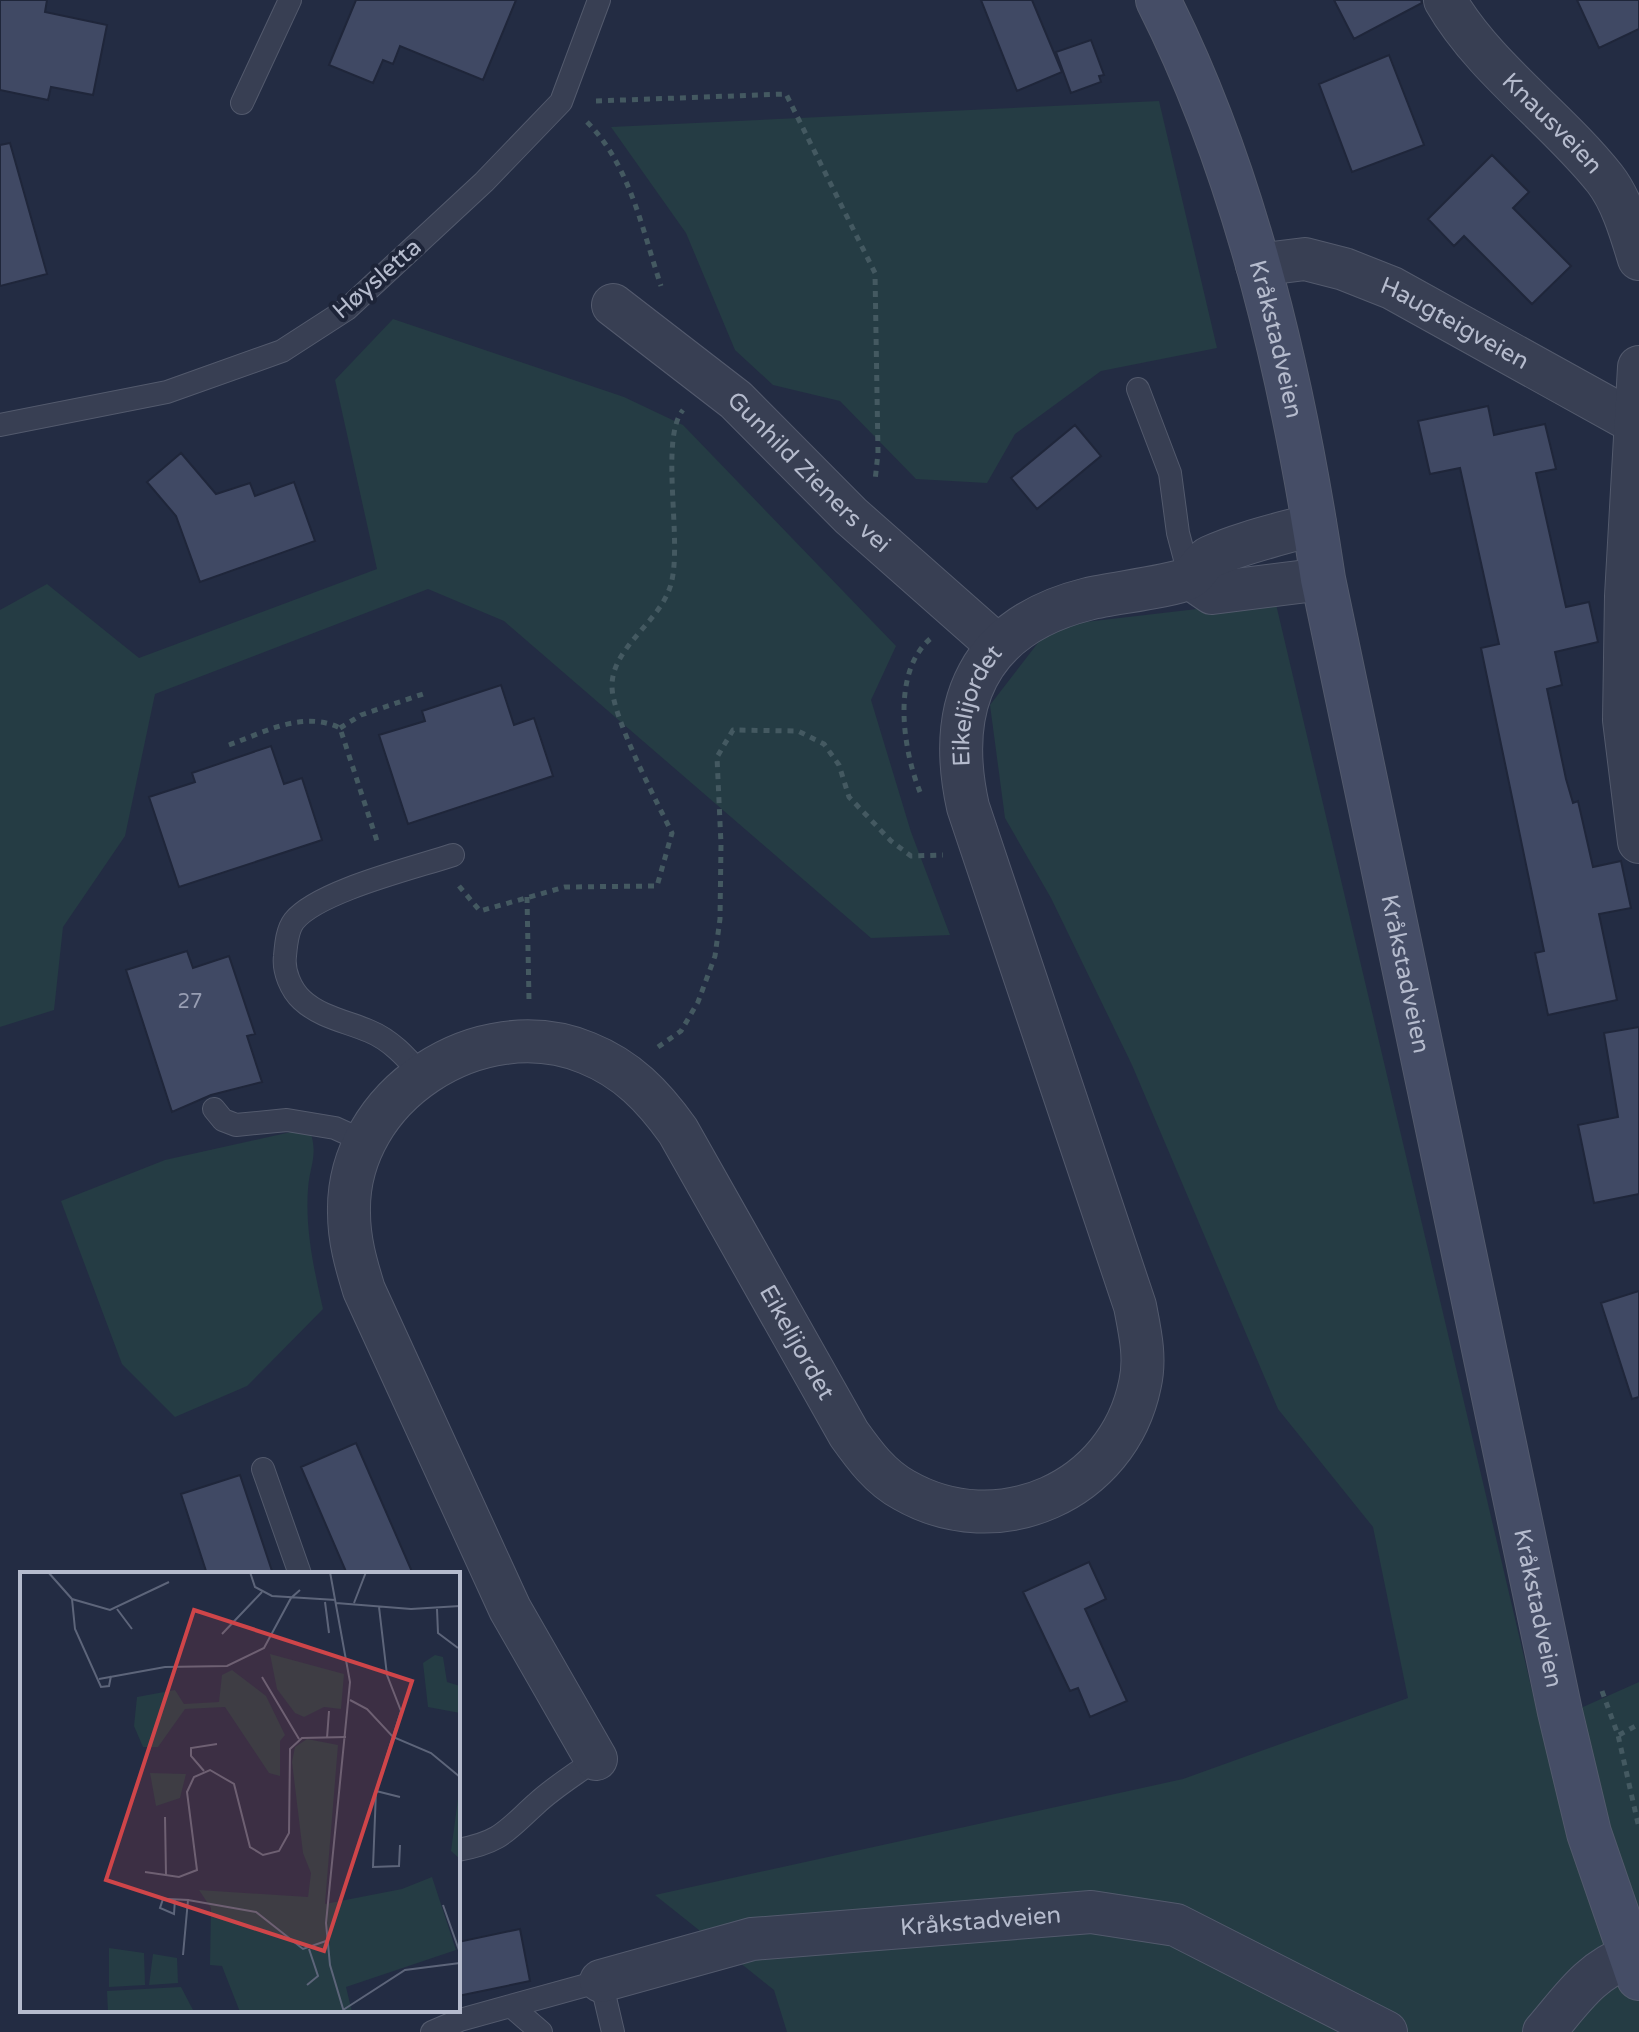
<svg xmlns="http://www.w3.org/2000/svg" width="1639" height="2032" font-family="'Varela Round',sans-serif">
	<rect width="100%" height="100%" fill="#232c43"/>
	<path fill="#253c44" d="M 1159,101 L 1217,348 L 1101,371 L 1015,434 L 987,483 L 916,479 L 840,401 L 773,385 L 735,350 L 686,233 L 611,127 Z
		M 393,319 L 624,397 L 683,425 L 896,646 L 871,700 L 911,832 L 950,935 L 871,938 L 504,621 L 428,589 L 155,694 L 125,836 L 63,927 L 54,1010 L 0,1027 L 0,610 L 47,584 L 139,658 L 377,569 L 335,380 Z
		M 1275,600 L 1537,1712 L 1583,1707 L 1639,1682 L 1639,2032 L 787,2032 L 774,1990 L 655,1895 L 1183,1779 L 1408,1698 L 1373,1527 L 1278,1409 L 1132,1065 L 1051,898 L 1005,818 L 990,705 L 1051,626 Z
		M 309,1128 C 319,1155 310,1163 308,1189 C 305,1229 314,1270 323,1309 L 247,1386 L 175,1417 L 122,1364 L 61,1201 L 165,1160 Z"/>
	<path fill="#404964" stroke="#1f263a" stroke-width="2" d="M 0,0 L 47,0 L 45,12 L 107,25 L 93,95 L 51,87 L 48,100 L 0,90 Z
		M 356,0 L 516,0 L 483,80 L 400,46 L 393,64 L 383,60 L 373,83 L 329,65 Z
		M 981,0 L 1032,0 L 1062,72 L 1017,91 Z
		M 1334,0 L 1421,0 L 1422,3 L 1354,39 Z
		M 1577,0 L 1639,0 L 1639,29 L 1599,48 Z
		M 1091,40 L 1104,75 L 1099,76 L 1101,82 L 1071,93 L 1056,52 Z
		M 1389,55 L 1424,145 L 1352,172 L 1319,84 Z
		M 10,143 L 47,274 L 0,286 L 0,145 Z
		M 1492,155 L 1529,192 L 1513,208 L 1571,266 L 1532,304 L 1464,236 L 1454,246 L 1428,219 Z
		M 1488,406 L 1494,435 L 1545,424 L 1556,469 L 1536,473 L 1566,607 L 1589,602 L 1598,642 L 1555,652 L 1562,685 L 1547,689 L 1566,779 L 1573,803 L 1578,801 L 1593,867 L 1621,861 L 1631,908 L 1599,914 L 1617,1000 L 1548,1015 L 1535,953 L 1544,951 L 1481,648 L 1499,644 L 1460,468 L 1430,474 L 1418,421 Z
		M 1075,425 L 1101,456 L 1037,509 L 1011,478 Z
		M 181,453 L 216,494 L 250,483 L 255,496 L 294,482 L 315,541 L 200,582 L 176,516 L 147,482 Z
		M 501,685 L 514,725 L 534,718 L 553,776 L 408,824 L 379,735 L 425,721 L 422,711 Z
		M 271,746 L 284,784 L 302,778 L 322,840 L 179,887 L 149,797 L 195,782 L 192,773 Z
		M 187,951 L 193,968 L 229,956 L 255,1034 L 247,1036 L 262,1082 L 211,1095 L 172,1112 L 126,970 Z
		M 1639,1027 L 1639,1194 L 1594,1203 L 1578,1125 L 1618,1117 L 1604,1033 Z
		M 1639,1291 L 1639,1397 L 1632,1399 L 1601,1303 Z
		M 356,1443 L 413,1574 L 347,1574 L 301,1467 Z
		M 240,1475 L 273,1574 L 207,1574 L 181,1494 Z
		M 1089,1562 L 1106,1599 L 1085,1609 L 1127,1701 L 1090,1717 L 1078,1688 L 1070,1691 L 1023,1592 Z
		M 520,1929 L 530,1981 L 458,1996 L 458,1942 Z"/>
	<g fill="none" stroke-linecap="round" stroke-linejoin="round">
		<defs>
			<path id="service" d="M 242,103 L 290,0
				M 1138,389 L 1170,473 L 1178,533 L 1190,578
				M 0,425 L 167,392 L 282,351 L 347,309 L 484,182 L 561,102 L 599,0
				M 421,1074 C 406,1057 391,1040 369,1031 C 348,1022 320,1017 302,1000 C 291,990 283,971 285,956 C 286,945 287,930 294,921 C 318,891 414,868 453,855
				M 214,1109 L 223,1120 L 236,1125 L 287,1120 L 335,1128 L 366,1142
				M 263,1469 L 300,1574
				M 458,1850 C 501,1842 506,1831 536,1804 C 554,1787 576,1774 596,1759
				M 511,2006 L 541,2032
				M 432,2032 L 460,2020 L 601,1981 L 613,2032"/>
			<g id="minor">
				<path id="s1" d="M 1445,0 C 1484,68 1557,118 1605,179 C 1622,201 1631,233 1639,259"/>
				<path id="s2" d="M 1257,265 L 1305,259 L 1344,269 L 1392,288 L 1639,425"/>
				<path id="s3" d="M 613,305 L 736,400 L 851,516 L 997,645"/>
				<path d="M 1639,367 L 1626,596 L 1624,720 L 1639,842"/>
				<path d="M 1190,578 L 1212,593 L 1323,579"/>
				<path id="s4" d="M 596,1759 L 510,1609 L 364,1290 C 356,1264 349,1240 349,1213 C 346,1096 480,1009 587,1053 C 627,1069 653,1096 678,1131 L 849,1434 C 864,1455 880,1477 904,1490 C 998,1544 1118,1492 1140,1384 C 1146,1358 1140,1332 1135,1306 L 968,807 C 945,703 979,626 1088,599 C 1112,593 1170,587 1189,578 C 1198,573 1201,561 1210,557 C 1243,542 1281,534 1315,524"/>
				<path id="s5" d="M 601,1981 L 752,1939 L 1091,1912 L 1176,1925 L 1386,2032"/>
				<path d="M 1544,2032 C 1571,2001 1589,1971 1630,1956"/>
			</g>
			<g id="secondary">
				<path id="s6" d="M 1158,0 C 1247,176 1294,385 1323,579 L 1560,1712 L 1589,1833 L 1639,1978"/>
			</g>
		</defs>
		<use href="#service" stroke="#535a6d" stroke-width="24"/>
		<use href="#minor" stroke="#535a6d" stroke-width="44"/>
		<use href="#secondary" stroke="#535a6d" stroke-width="46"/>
		<path stroke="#445961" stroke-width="5" stroke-dasharray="6 6" stroke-linecap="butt" d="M 596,101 L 786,94 L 875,273 L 878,453 L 875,481
			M 587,122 C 630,165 642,229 661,286
			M 340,728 L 361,715 L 426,693
			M 229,745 C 265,732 303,710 340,728 L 378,844
			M 920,792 C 903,750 891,673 930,639
			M 459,886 L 480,911 L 565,887 L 657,886 L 672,833 C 657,802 613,719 612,687 C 611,647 661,622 671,584 C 683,541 659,439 683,410
			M 527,897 L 529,1000
			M 658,1047 L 681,1031 L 698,1002 L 715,956 L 720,919 L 721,844 L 717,757 L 733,730 L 798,731 L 824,744 L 839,765 L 849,797 L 891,841 L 911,856 L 943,855
			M 1602,1691 L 1618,1735 L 1639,1828
			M 1619,1735 L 1639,1724"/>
		<use href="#service" stroke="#383f53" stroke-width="22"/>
		<use href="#minor" stroke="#383f53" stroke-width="42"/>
		<use href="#secondary" stroke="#454d66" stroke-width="44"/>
	</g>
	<g text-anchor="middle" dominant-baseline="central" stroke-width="8" stroke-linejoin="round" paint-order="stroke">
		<g font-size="20" fill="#989eb3">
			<text x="190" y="1002">27</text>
		</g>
		<g font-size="24" fill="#b5bbcd" stroke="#1d2438">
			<text stroke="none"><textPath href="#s1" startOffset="164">Knausveien</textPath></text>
			<text transform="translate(377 279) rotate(-41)">Høysletta</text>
			<text stroke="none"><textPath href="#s2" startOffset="212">Haugteigveien</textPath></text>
			<text stroke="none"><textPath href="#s6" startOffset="360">Kråkstadveien</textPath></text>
			<text stroke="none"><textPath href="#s3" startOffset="258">Gunhild Zieners vei</textPath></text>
			<text stroke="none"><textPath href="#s4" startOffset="2498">Eikelijordet</textPath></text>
			<text stroke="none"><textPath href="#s6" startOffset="1008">Kråkstadveien</textPath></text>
			<text stroke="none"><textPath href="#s4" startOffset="1302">Eikelijordet</textPath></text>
			<text stroke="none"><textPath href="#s6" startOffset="1656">Kråkstadveien</textPath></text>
			<text stroke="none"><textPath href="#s5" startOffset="386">Kråkstadveien</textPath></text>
		</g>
	</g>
	<g transform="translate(20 1572)">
		<rect width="440" height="440" fill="#232c43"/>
		<path d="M 250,82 L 324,102 L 321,137 L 304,135 L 284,145 L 275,141 L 257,117 ZM 415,83 L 423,85 L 427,110 L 440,114 L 440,141 L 408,135 L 403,91 ZM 212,98 L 246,124 L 265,163 L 260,169 L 260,204 L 249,201 L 205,135 L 165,137 L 138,175 L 123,175 L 114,154 L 117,125 L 155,118 L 164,132 L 199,130 L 202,103 ZM 287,167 L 318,173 L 305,332 L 382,317 L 412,305 L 436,378 L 326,415 L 332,440 L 220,440 L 202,394 L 190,393 L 191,336 L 179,318 L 288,325 L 291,301 L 283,281 L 272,190 L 275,175 ZM 130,201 L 166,202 L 160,226 L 136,234 ZM 440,212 L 440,287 L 431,279 ZM 89,376 L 124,381 L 125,413 L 89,415 ZM 133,382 L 157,386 L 158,411 L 129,413 ZM 161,415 L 174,440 L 88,440 L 87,419 Z" fill="#253c44"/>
		<path fill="none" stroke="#5d657a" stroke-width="2" d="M 28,0 L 52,27 L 90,38 L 149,10M 230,0 L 235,15 L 252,24 L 316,28M 310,0 L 330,110 L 306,351 L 310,393 L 324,440M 52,27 L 55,57 L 81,115 L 89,114 L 91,104M 305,30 L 309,61M 316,31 L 391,37 L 440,34M 334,31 L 346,0M 359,35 L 367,103 L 381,139 L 356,219 L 353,295 L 379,294 L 380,273M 97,37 L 112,57M 417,37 L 418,61 L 438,76M 202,62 L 242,20M 242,105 L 279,167M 79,107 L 145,95 L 207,94 L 244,76 L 271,26 L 280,18M 330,128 L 347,137 L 373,165 L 411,181 L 440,205M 307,166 L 309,139M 184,199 L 171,184 L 171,176 L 197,172M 356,219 L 380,225M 145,245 L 146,303M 125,300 L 159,305 L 177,298 L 167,220 L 174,205 L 190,198 L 214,212 L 230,275 L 243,283 L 259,279 L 269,261 L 270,177 L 282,166 L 326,165M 155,327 L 154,342 L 140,336 L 143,327 L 148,327 L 168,328 L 163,383M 168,328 L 236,340 L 283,377 L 306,369M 423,333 L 440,381M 287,413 L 298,404 L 289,377M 323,438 L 385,398 L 440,391"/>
		<path fill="#cf4549" fill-opacity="0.15" stroke="#cf4549" stroke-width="4" d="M 174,38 L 392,109 L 304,379 L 86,308 Z"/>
		<rect width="440" height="440" fill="none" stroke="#b5bbcd" stroke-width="4"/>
	</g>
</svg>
